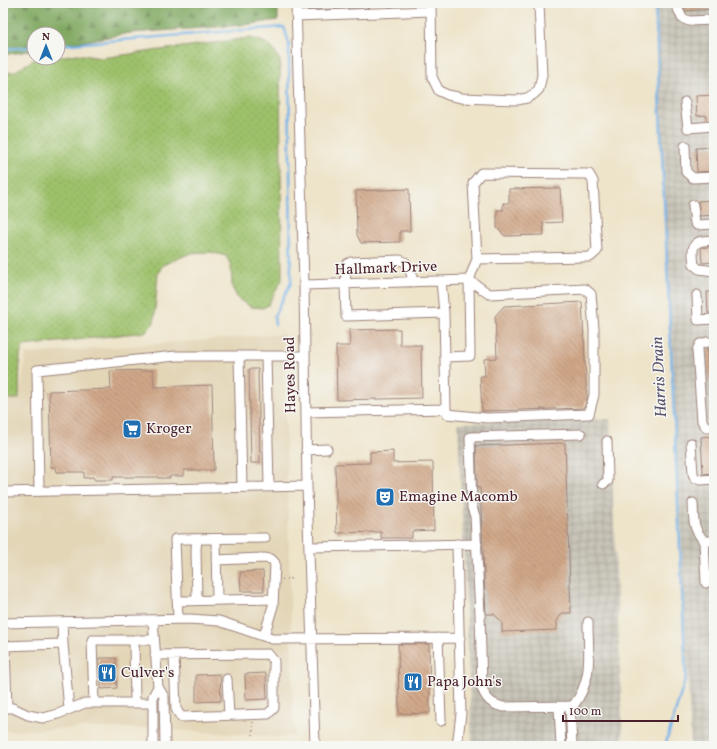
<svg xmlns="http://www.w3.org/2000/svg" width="717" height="749" font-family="Vollkorn,serif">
	<defs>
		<pattern id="industrial-grid" width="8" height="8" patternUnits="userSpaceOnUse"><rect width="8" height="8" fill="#c8c4b8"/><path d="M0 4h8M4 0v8" fill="none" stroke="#ada89e"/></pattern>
		<pattern id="grass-dots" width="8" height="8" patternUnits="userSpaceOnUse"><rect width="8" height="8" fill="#9dc16b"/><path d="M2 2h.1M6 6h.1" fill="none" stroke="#89a55d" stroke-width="1.8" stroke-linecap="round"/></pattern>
		<pattern id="forest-firs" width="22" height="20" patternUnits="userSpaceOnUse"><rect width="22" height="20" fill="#7ea75f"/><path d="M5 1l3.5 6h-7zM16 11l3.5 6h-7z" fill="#69874f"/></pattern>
		<pattern id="building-back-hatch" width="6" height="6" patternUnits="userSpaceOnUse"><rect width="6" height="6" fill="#d0a788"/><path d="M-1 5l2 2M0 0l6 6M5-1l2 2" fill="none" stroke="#ab876f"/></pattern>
	</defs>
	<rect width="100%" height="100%" fill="#f6f6f2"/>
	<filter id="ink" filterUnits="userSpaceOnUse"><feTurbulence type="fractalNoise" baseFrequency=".025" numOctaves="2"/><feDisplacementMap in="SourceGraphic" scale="8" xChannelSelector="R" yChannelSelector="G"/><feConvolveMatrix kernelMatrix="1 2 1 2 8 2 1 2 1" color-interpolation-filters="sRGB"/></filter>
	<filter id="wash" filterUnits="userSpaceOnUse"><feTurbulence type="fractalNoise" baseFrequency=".012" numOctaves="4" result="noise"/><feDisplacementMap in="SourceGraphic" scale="16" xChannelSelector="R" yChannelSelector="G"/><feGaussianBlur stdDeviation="0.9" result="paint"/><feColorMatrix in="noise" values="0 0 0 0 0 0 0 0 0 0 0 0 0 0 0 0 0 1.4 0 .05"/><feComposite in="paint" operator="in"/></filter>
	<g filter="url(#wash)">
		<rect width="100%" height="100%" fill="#eee4ca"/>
		<path fill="#e3d6b7" d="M 283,334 L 294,737 L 288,736 L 281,737 L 142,728 L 80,728 L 3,731 L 3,399 L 19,399 L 26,354 Z"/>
		<path fill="url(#industrial-grid)" d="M 655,3 L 714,3 L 714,746 L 691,746 Z
			M 610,419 L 623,746 L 472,745 L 458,423 Z"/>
		<path fill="url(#grass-dots)" stroke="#74704b" d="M 249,38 C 268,42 271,44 280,61 L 282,280 L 268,305 L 263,308 L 251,307 L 238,299 L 232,287 L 231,265 L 226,256 L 211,252 L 191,253 L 163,265 L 158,273 L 154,323 L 145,332 L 23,346 L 20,356 L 19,399 L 3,399 L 3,72 L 14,72 L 33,60 L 58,58 L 58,57 L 77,54 L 101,58 Z"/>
		<path fill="url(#forest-firs)" stroke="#646345" d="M 3,3 L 278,3 L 278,20 L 245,25 L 130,33 L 58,46 L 58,34 L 34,34 L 34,50 L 3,55 Z"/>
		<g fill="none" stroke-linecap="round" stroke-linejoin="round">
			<path stroke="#77b4e9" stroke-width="2.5" d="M 655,3 L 686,677 L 665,746
				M 58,45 L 284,27 L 289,43 L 291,283 L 274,316 L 275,324
				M 3,49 L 34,47"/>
		</g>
		<g id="blocks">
			<path fill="url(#building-back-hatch)" d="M 684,3 L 714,3 L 714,9 L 685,11 Z
				M 714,95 L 714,120 L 706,121 L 706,115 L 697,116 L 696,96 Z
				M 714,147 L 714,171 L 697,172 L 696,148 Z
				M 560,188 L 562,222 L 543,223 L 544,235 L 505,236 L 497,228 L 497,210 L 503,210 L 503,203 L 509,203 L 509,189 Z
				M 409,189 L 410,231 L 400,231 L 400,242 L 361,243 L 357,235 L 356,191 Z
				M 714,200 L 714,215 L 700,216 L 698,201 Z
				M 714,246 L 714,262 L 702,263 L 701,248 Z
				M 707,292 L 714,292 L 714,313 L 708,313 Z
				M 582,302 L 587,399 L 584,408 L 482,411 L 480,376 L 485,376 L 484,359 L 497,358 L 495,316 L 504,306 Z
				M 400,329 L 400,345 L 421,345 L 422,398 L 337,400 L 336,346 L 350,346 L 349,330 Z
				M 714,348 L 714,379 L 709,379 L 707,349 Z
				M 249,369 L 258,369 L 260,463 L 251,463 Z
				M 153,370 L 154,387 L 212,385 L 214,470 L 184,470 L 184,476 L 170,476 L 170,478 L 158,478 L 158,477 L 113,477 L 113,480 L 95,480 L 93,477 L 84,478 L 84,472 L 57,472 L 56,467 L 51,467 L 49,391 L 111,389 L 110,371 Z
				M 714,436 L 714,473 L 703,474 L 701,437 Z
				M 565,443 L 571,613 L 562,613 L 557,621 L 557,630 L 502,632 L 502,622 L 494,614 L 486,614 L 480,488 L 477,488 L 476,446 Z
				M 393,451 L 393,463 L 433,462 L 434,530 L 412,531 L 412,538 L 381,538 L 381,532 L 337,533 L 335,464 L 370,463 L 370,452 Z
				M 263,571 L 264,591 L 241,591 L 240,572 Z
				M 398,644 L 429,644 L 430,713 L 399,714 Z
				M 99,658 L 116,658 L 117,688 L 101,689 L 101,677 L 99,677 Z
				M 266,673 L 267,699 L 246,700 L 245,674 Z
				M 220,674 L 221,701 L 196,702 L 196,675 Z"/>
		</g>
	</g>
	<g filter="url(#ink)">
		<use href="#blocks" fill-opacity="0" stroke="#9c827a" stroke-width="1"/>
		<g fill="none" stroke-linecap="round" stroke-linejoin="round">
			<defs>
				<path id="minor" d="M 296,3 L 304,285 L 307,486 L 315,746
					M 431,3 L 432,77 L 439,91 L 448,95 L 462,98 L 517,100 L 527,98 L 534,94 L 539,89 L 542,75 L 539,3
					M 678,3 L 678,9 L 682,18 L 689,21 L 714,20
					M 296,5 L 366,3
					M 296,16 L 431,11
					M 685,102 L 688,128 L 714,126
					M 685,146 L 686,172 L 693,178 L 714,177
					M 693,205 L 695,223 L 697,225 L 714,224
					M 714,240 C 693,241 691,243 694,265 L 699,269 L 714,271
					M 413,282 L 411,273 L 405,262 L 400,260 L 351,262 L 347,264 L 345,284 L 346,316 L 444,313 L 441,281
					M 304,285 L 469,280 L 477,259 L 473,183 L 481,173 L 589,174 L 593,181 L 597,251 L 590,257 L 477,259
					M 697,295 L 698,320 L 714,319
					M 444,313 L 446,409 L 447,414 L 487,418 L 589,414 L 594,395 L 594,329 L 591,294 L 585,289 L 489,294 L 469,280 L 470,356 L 445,357
					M 714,342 L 707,342 L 700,344 L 697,350 L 702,421 L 706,427 L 714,428
					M 239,356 L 242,487
					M 266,356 L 269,487
					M 306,412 L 446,409
					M 581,434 L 470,437 L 472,508 L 475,516 L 480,614 L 482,688 C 486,699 491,704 503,707 L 573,706 C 594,679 588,654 588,622
					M 691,443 L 693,474 L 695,478 L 701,480 L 714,479
					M 306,450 L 327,449
					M 603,484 L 608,481 L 607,441
					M 39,491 L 37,370 L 176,356 L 305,356
					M 3,492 L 307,486
					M 693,503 C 694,521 692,527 704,541 L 714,541
					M 197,539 L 196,549 L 197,600
					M 216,539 L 217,600
					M 704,541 L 706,583
					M 457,544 L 461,714 L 457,746
					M 310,547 L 477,544
					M 216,560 L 264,558 L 271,559 L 275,563 L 273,606 L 264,636
					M 177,601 L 273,599
					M 178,619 L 175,539 L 265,538
					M 153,620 L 158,687 L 164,697 L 165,746
					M 3,623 L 189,619 L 219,621 L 272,639 L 279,639 L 460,638
					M 438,638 L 441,721
					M 134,640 L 135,703
					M 63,644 L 69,709
					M 3,646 L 63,644 L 62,622
					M 5,646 L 7,708
					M 155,655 L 268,654 L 274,661 L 274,708 L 268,714 L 181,717 L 176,709 L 174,655
					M 227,679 L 229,715
					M 94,703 L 92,640 L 154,640
					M 570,706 L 572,746
					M 559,707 L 561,746
					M 3,708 L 13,708 L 28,715 L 43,718 L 58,714 L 85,703 L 153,703
					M 153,746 L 153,696 L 158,687"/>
			</defs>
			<use href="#minor" stroke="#9c827a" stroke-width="11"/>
			<path stroke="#9c827a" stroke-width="1.5" stroke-dasharray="1 3" stroke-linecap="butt" d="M 282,579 L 292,579
				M 253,722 L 253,736"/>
			<use href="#minor" stroke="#fff" stroke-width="9"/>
		</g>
	</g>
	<defs>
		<symbol id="supermarket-square" viewBox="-11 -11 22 22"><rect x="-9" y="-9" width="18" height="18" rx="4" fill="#1f6fb2" stroke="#f6f6f2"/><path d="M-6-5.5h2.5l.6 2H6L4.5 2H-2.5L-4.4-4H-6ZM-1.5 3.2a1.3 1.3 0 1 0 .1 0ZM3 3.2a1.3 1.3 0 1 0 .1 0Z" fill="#fff"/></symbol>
		<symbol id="theatre-square" viewBox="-11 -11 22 22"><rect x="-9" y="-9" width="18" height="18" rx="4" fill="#1f6fb2" stroke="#f6f6f2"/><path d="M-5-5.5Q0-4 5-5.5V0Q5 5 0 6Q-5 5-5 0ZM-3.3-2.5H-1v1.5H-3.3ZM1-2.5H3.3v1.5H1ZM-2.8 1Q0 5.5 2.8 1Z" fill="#fff"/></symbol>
		<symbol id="restaurant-square" viewBox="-11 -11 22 22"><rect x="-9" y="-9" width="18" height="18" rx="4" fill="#1f6fb2" stroke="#f6f6f2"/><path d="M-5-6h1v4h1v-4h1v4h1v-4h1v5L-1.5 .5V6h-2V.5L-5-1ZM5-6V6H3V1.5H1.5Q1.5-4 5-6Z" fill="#fff"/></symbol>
	</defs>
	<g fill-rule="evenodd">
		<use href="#supermarket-square" x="121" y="418" width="22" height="22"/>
		<use href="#theatre-square" x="374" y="486" width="22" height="22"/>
		<use href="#restaurant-square" x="96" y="662" width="22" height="22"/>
		<use href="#restaurant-square" x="402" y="671" width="22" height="22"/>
	</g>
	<g text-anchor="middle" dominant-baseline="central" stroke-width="3" stroke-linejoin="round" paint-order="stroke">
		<g font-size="15" fill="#4a1f2b" stroke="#f6f6f2">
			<text transform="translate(386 269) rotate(-2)">Hallmark Drive</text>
			<text transform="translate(291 375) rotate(-91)">Hayes Road</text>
		</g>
		<g font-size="15" fill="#4a1f2b" stroke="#f6f6f2" text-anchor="start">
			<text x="146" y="429">Kroger</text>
			<text x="399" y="497">Emagine Macomb</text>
			<text x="121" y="673">Culver's</text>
			<text x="427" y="682">Papa John's</text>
		</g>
		<g font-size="16" font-style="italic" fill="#5a536e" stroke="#f6f6f2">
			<text transform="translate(660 377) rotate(-93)">Harris Drain</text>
		</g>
	</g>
	<rect width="717" height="749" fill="none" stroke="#f6f6f2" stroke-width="16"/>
	<g transform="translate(46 46)"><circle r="19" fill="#f6f6f2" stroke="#b1a0a2"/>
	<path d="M0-3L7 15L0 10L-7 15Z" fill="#1f6fb2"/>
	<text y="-6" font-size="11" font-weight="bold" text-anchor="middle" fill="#4a1f2b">N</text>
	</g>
	<path d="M563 715v6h115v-6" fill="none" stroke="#4a1f2b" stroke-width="2"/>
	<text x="569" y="715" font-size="12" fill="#4a1f2b" stroke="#f6f6f2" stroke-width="3" paint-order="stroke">100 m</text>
</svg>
